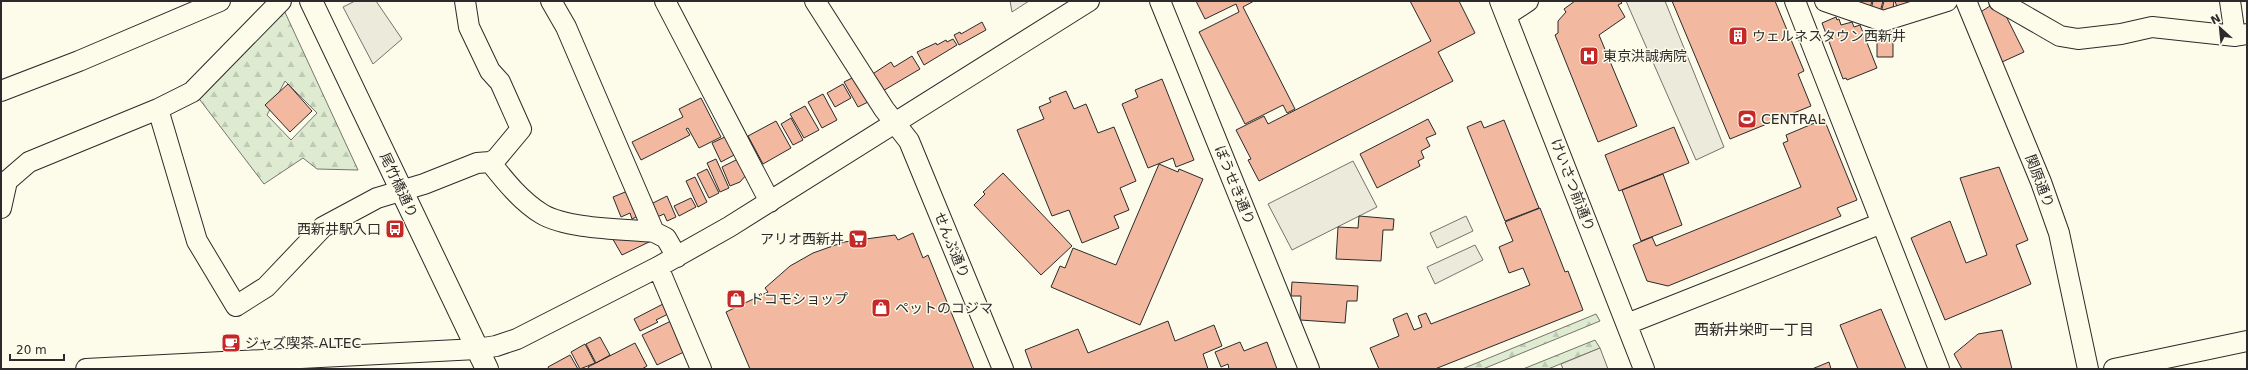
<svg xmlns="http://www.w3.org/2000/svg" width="2248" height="370" font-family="'DejaVu Sans','Noto Sans JP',sans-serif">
	<defs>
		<pattern id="forest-firs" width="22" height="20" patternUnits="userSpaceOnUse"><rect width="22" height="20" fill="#deebd1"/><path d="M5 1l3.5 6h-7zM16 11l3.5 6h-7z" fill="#bfcab4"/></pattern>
	</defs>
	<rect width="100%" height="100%" fill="#fdfbea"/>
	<path fill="url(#forest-firs)" stroke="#74746e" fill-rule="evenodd" d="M 283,8 L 358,170 L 317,169 L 303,158 L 264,184 L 197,96 ZM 285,81 L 317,113 L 291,140 L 267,115 Z
		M 1596,314 L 1600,321 L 1483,369 L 1462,369 Z
		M 1595,340 L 1600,348 L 1548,369 L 1523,369 Z"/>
	<path fill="#eceadb" stroke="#74746e" d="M 355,1 L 376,1 L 402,39 L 373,64 L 343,7 Z
		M 1010,1 L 1029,1 L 1012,12 Z
		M 1626,1 L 1665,1 L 1724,147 L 1696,160 Z
		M 1353,161 L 1377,207 L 1292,250 L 1268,204 Z
		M 1466,216 L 1473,231 L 1437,248 L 1430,233 Z
		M 1475,245 L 1483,260 L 1435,284 L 1427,267 Z
		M 1600,348 L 1608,369 L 1563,369 L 1561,364 Z"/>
	<path fill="#f2b8a0" stroke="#2b2b2b" d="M 1196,1 L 1254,1 L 1243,7 L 1295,109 L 1287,113 L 1283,105 L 1245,124 L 1199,32 L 1239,12 L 1236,4 L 1205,19 Z
		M 1410,1 L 1459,1 L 1475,33 L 1438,52 L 1453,81 L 1259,181 L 1248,160 L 1251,159 L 1236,130 L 1264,116 L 1268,124 L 1431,41 Z
		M 1575,1 L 1620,1 L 1622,3 L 1618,5 L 1625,17 L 1599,35 L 1637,126 L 1598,142 L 1555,35 L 1558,33 L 1558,21 L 1566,12 L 1564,9 Z
		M 1672,1 L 1775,1 L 1804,71 L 1798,74 L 1811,106 L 1730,139 Z
		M 1861,1 L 1872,1 L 1870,8 L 1860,6 Z
		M 1873,1 L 1883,1 L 1880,12 L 1871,10 Z
		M 1884,1 L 1894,1 L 1892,16 L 1881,13 Z
		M 1895,1 L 1913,1 L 1898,10 Z
		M 1990,6 L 2006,16 L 2024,52 L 2002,62 L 1979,13 Z
		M 1836,17 L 1837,20 L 1839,19 L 1841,25 L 1852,22 L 1854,27 L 1860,25 L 1877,68 L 1847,80 L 1846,78 L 1843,79 L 1822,23 Z
		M 982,22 L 986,30 L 959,45 L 954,35 L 960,32 L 961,34 Z
		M 1877,31 L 1893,31 L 1893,57 L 1877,57 Z
		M 953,39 L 957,45 L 924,65 L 917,52 L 936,43 L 937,45 L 946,40 L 947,42 Z
		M 912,56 L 920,69 L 881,92 L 871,75 L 891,62 L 894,67 Z
		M 854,77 L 868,102 L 858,107 L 844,82 Z
		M 1162,79 L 1194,160 L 1176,167 L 1173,158 L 1148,168 L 1122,104 L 1138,97 L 1135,90 Z
		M 288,84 L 312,111 L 290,132 L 265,105 Z
		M 843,84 L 851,98 L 835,107 L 827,93 Z
		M 1066,91 L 1074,109 L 1086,104 L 1098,133 L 1114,127 L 1136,181 L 1120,188 L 1129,210 L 1114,216 L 1119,228 L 1082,243 L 1069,210 L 1052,216 L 1017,130 L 1044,119 L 1039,107 L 1051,102 L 1049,98 Z
		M 823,94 L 837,120 L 822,128 L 808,102 Z
		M 701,98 L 721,137 L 699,148 L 688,128 L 686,129 L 690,135 L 641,160 L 632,142 L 683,117 L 679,109 Z
		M 805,106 L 819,130 L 804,138 L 790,114 Z
		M 791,118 L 803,140 L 793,145 L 781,124 Z
		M 1428,119 L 1436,134 L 1426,138 L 1430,146 L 1421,151 L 1424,158 L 1418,161 L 1420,166 L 1377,188 L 1360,154 Z
		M 1824,119 L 1857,200 L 1837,208 L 1841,216 L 1668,286 L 1647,281 L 1633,245 L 1652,237 L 1656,246 L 1801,187 L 1783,143 L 1788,141 L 1786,135 Z
		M 1504,120 L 1539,208 L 1505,221 L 1467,127 L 1481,121 L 1484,128 Z
		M 776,121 L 791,148 L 763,164 L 748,136 Z
		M 1674,127 L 1689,163 L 1619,191 L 1605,155 Z
		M 727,136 L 736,154 L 721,162 L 712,143 Z
		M 740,158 L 747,174 L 740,182 L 730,186 L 722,167 Z
		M 716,159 L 729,188 L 720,192 L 707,163 Z
		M 1159,164 L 1178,172 L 1179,169 L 1203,179 L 1140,325 L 1051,287 L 1060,266 L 1065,268 L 1073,248 L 1116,265 Z
		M 1999,167 L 2028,240 L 2016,245 L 2031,284 L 1945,320 L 1911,238 L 1950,221 L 1966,263 L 1987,255 L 1960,178 Z
		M 707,169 L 719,193 L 709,198 L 697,174 Z
		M 1003,173 L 1072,246 L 1041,275 L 974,205 L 985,194 L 983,192 Z
		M 1663,174 L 1682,225 L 1641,241 L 1622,190 Z
		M 695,177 L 707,202 L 698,207 L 686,181 Z
		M 630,190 L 640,215 L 632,219 L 630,213 L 621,217 L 613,197 Z
		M 667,196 L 676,217 L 667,221 L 664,214 L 657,217 L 651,204 Z
		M 691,198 L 696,207 L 679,216 L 674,206 Z
		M 1540,208 L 1565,272 L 1568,271 L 1583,310 L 1435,369 L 1379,369 L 1370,348 L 1399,336 L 1393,319 L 1407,313 L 1414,330 L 1422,327 L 1418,316 L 1426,313 L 1431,324 L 1530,285 L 1523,268 L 1509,273 L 1499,247 L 1513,241 L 1505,222 Z
		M 1359,216 L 1394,219 L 1393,230 L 1383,230 L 1381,261 L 1336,259 L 1338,227 L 1358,228 Z
		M 913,233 L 923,258 L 928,255 L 974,369 L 750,369 L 726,312 L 768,292 L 765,288 L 790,266 L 813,253 L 844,242 L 895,235 L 898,240 Z
		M 611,236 L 649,242 L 622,255 Z
		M 1292,282 L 1358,286 L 1357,301 L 1347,301 L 1345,323 L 1300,320 L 1301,296 L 1291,296 Z
		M 663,304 L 668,314 L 656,320 L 658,322 L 640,331 L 634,319 Z
		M 1881,309 L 1906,369 L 1858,369 L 1840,325 Z
		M 671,321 L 686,351 L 657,365 L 642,335 Z
		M 1168,321 L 1175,341 L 1214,325 L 1222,346 L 1203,354 L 1208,369 L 1032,369 L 1025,350 L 1078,329 L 1088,353 Z
		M 2002,330 L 2012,369 L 1962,369 L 1954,354 L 1978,334 Z
		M 600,337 L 610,355 L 596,363 L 586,344 Z
		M 1240,342 L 1244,351 L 1267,342 L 1277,369 L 1229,369 L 1228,364 L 1221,367 L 1215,352 Z
		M 635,343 L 647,366 L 642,369 L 589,369 L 588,367 Z
		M 585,344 L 595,363 L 580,369 L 571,352 Z
		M 570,355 L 578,369 L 549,369 L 548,367 Z
		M 1829,362 L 1831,369 L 1812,369 Z"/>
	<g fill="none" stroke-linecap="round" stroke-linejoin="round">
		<defs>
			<path id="minor" d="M 551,1 L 566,27 L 654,232 L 666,238 L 677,257
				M 665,1 L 770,202
				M 815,1 L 884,109 L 909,141 L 1003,369
				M 1160,1 L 1309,369
				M 1500,1 L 1644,369
				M 1795,1 L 1939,369
				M 1825,1 L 1883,21 L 1947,1
				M 1966,1 L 2041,182 L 2059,233 L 2088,369
				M 1999,1 L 2060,36 L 2078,39 L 2121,34 L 2152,27 L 2235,36 L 2247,34
				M 2230,1 L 2235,36
				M 1507,15 L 1528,1
				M 1,91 L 79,61 L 220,1
				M 158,109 L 197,241 L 236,306 L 266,287 L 323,227 L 377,198 L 424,184 L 477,163 L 490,162 L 496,159 L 521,129 L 500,82 L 490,71 L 469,27 L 465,1
				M 490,162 C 505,181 521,201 542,214 C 567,229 623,229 654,232
				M 1,208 L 7,181 L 29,162 L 158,109 L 192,92 L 281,1
				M 658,267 L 701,369
				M 1627,324 L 1882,223
				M 86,369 L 477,349 L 496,346 L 517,339 L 658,267 L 729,227 L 1089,1
				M 2114,369 L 2247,341"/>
			<path id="major" d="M 311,1 L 487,369"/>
		</defs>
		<use href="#minor" stroke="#2b2b2b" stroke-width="22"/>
		<use href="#major" stroke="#2b2b2b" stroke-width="24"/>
		<use href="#minor" stroke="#fdfbea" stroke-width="20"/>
		<use href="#major" stroke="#fdfbea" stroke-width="22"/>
	</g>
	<defs>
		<symbol id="building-square" viewBox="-11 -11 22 22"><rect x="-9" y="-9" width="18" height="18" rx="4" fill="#c62828" stroke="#fdfbea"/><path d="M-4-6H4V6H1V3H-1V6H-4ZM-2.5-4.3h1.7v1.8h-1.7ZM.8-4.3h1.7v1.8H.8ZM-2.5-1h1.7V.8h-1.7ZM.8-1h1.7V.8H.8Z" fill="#fff"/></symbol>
		<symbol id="hospital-square" viewBox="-11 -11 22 22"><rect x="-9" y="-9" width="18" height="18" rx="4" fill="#c62828" stroke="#fdfbea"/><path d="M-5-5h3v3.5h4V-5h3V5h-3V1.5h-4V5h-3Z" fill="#fff"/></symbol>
		<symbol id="stadium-square" viewBox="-11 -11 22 22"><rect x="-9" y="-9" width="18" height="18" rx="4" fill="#c62828" stroke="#fdfbea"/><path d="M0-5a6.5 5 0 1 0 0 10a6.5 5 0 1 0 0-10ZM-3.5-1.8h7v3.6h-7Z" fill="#fff"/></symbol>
		<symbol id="bus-square" viewBox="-11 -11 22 22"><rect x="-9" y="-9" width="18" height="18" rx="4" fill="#c62828" stroke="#fdfbea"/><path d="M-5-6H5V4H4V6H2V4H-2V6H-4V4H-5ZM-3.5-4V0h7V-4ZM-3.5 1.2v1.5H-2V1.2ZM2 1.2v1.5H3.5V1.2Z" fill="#fff"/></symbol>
		<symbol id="supermarket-square" viewBox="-11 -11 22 22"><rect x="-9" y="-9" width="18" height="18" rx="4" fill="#c62828" stroke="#fdfbea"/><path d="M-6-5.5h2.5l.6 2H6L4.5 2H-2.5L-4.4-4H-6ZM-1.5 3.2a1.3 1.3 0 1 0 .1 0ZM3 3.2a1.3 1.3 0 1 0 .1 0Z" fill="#fff"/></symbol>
		<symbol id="shop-square" viewBox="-11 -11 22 22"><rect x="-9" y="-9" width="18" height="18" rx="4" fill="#c62828" stroke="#fdfbea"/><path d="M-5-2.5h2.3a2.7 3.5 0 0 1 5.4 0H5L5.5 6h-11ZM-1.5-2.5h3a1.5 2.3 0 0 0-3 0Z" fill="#fff"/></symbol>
		<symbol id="cafe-square" viewBox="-11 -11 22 22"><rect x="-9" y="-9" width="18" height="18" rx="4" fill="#c62828" stroke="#fdfbea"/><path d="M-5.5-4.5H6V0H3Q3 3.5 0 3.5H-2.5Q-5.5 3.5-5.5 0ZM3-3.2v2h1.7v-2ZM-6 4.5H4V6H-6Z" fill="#fff"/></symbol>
	</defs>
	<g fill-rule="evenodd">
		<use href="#building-square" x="1727" y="25" width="22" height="22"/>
		<use href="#hospital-square" x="1578" y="45" width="22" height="22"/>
		<use href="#stadium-square" x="1736" y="108" width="22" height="22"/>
		<use href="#bus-square" x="384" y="218" width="22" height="22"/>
		<use href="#supermarket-square" x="847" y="228" width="22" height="22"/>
		<use href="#shop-square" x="725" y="288" width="22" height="22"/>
		<use href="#shop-square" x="870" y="297" width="22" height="22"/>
		<use href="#cafe-square" x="220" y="332" width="22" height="22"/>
	</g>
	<g text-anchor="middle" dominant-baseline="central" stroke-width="3" stroke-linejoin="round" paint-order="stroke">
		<g font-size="14" fill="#2b2b2b" stroke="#fdfbea" text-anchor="start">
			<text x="1752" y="36">ウェルネスタウン西新井</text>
			<text x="1603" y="56">東京洪誠病院</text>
			<text x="1761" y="119">CENTRAL</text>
			<text x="381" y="229" text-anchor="end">西新井駅入口</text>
			<text x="844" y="239" text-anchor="end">アリオ西新井</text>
			<text x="750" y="299">ドコモショップ</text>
			<text x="895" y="308">ペットのコジマ</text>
			<text x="245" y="343">ジャズ喫茶 ALTEC</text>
		</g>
		<g font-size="14" fill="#2b2b2b" stroke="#fdfbea">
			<text transform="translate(2040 181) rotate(69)">関原通り</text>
			<text transform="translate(399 185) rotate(65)">尾竹橋通り</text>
			<text transform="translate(1235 185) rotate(68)">ぼうせき通り</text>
			<text transform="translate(1573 185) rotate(69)">けいさつ前通り</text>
			<text transform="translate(952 245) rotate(68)">せんぷ通り</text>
		</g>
		<g font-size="15" fill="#2b2b2b" stroke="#fdfbea">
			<text x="1754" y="330">西新井栄町一丁目</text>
		</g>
	</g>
	<rect width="2248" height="370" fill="none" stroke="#2b2b2b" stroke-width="4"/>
	<g transform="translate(2220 28) rotate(333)" stroke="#fdfbea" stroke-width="3" paint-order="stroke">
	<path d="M0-3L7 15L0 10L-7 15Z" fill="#2b2b2b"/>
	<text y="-6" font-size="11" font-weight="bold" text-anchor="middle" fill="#2b2b2b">N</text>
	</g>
	<path d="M10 354v6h54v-6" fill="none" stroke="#2b2b2b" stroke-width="2"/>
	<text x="16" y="354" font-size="12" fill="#2b2b2b" stroke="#fdfbea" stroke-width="3" paint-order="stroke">20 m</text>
</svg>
